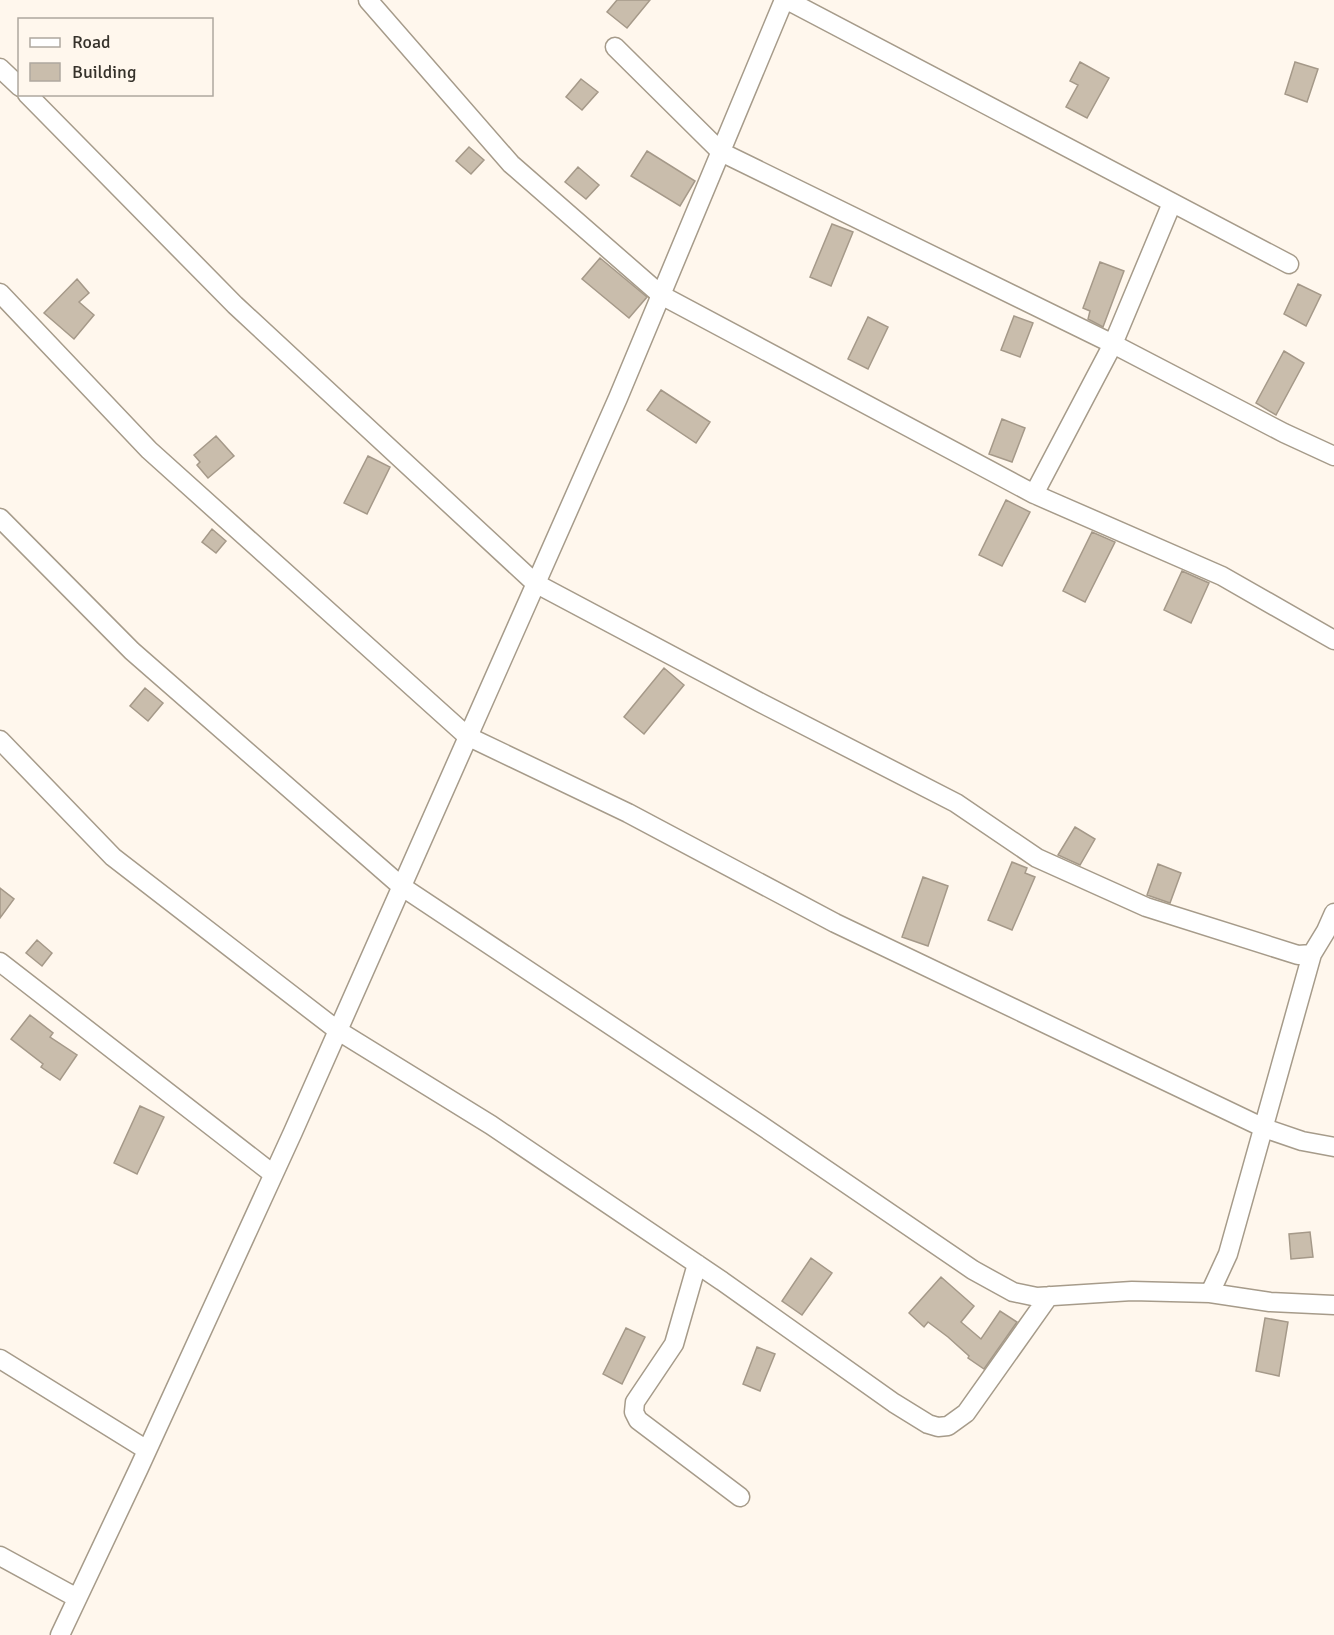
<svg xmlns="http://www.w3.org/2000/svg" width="1334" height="1635" font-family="Signika,sans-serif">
	<rect width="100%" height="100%" fill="#fff7ed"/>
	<path fill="#c9bdac" stroke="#a59989" stroke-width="1.5" d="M 617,0 L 650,0 L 627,28 L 607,12 Z
		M 1080,62 L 1109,78 L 1087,118 L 1066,107 L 1078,85 L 1070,81 Z
		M 1295,62 L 1318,69 L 1307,102 L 1285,94 Z
		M 581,79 L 598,92 L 582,110 L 566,97 Z
		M 469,147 L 484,160 L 471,174 L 456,161 Z
		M 647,151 L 695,181 L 680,206 L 631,176 Z
		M 578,167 L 599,185 L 586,199 L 565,182 Z
		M 832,224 L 853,232 L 831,286 L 810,277 Z
		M 600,258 L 647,297 L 629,318 L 582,279 Z
		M 1100,262 L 1124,271 L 1103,327 L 1088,319 L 1090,311 L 1083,308 Z
		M 77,279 L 89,293 L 79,302 L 94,315 L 74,339 L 44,313 Z
		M 1298,284 L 1321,295 L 1306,326 L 1284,314 Z
		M 1014,316 L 1033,323 L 1020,357 L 1001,350 Z
		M 868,317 L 888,327 L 868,369 L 848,359 Z
		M 1284,351 L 1304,363 L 1276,415 L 1256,403 Z
		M 661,390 L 710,422 L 696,443 L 647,410 Z
		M 1002,419 L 1025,428 L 1012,462 L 989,454 Z
		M 216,436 L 234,456 L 208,478 L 197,465 L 200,462 L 194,455 Z
		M 368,456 L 390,467 L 367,514 L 344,503 Z
		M 1006,500 L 1030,512 L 1002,566 L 979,555 Z
		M 212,529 L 226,541 L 216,553 L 202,542 Z
		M 1092,532 L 1115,542 L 1085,602 L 1063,591 Z
		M 1182,571 L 1209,583 L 1191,623 L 1164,610 Z
		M 664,668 L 684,685 L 644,734 L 624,717 Z
		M 145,688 L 163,703 L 148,721 L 130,706 Z
		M 1075,827 L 1095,839 L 1080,865 L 1058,855 Z
		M 1012,862 L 1027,868 L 1025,873 L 1035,877 L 1012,930 L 988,920 Z
		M 1158,864 L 1181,873 L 1170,903 L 1147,895 Z
		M 923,877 L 948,886 L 928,946 L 902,937 Z
		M 0,888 L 14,899 L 0,918 Z
		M 37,940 L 52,953 L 42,966 L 26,953 Z
		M 30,1015 L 53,1033 L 50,1037 L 77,1055 L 60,1080 L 41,1067 L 43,1064 L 11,1039 Z
		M 140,1106 L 164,1117 L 137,1174 L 114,1163 Z
		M 1310,1232 L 1313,1257 L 1291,1259 L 1289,1234 Z
		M 811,1258 L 832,1273 L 802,1315 L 782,1301 Z
		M 941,1277 L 974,1306 L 961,1322 L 981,1339 L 1000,1311 L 1017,1322 L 984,1369 L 968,1358 L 969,1356 L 948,1337 L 928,1322 L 924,1327 L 909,1313 Z
		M 1265,1318 L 1288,1322 L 1279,1376 L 1256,1371 Z
		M 626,1328 L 645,1337 L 622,1384 L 603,1374 Z
		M 757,1347 L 775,1354 L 760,1391 L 743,1384 Z"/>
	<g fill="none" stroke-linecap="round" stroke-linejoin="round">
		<defs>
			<path id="minor" d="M 368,0 L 511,164 L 661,295 L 1034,494 L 1222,576 L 1334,640
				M 787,0 L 1289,264
				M 615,47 L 721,152 L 1113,344 L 1284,433 L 1334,456
				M 0,68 L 20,87
				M 27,94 L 235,305 L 535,583 L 761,703 L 956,803 L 1037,858 L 1146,907 L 1298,955 L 1312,954 L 1326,931 L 1334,913
				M 0,293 L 149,450 L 467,736 L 628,813 L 835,923 L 1264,1128 L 1302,1141 L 1334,1147
				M 1034,494 L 1113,344 L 1172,203
				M 0,518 L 132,651 L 401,886 L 759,1124 L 973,1270 L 1013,1292 L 1037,1297 L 1132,1291 L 1210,1293 L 1228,1254 L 1312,954
				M 0,740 L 113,857 L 337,1030 L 491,1125 L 722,1281 L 894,1403 L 928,1424 L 938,1427 L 948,1426 L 966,1413 L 1049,1296
				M 0,962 L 273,1174
				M 697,1264 L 674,1344 L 635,1402 L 634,1412 L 638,1420 L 740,1497
				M 1210,1293 L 1270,1302 L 1334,1305
				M 0,1359 L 147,1450
				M 0,1556 L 77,1598
				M 60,1635 L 139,1468 L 293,1132 L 618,398 L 784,0"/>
		</defs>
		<use href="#minor" stroke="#a69b8a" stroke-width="21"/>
		<use href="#minor" stroke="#fff" stroke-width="18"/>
	</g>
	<rect x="18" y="18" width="195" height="78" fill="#fff7ed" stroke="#afa89f" stroke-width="1.5"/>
	<rect x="30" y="38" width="30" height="9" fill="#ffffff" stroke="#afa89f" stroke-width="1.5"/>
	<text x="72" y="48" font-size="18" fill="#36322b">Road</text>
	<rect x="30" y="63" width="30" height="18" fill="#c9bdac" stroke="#afa89f" stroke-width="1.5"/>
	<text x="72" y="78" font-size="18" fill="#36322b">Building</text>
</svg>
